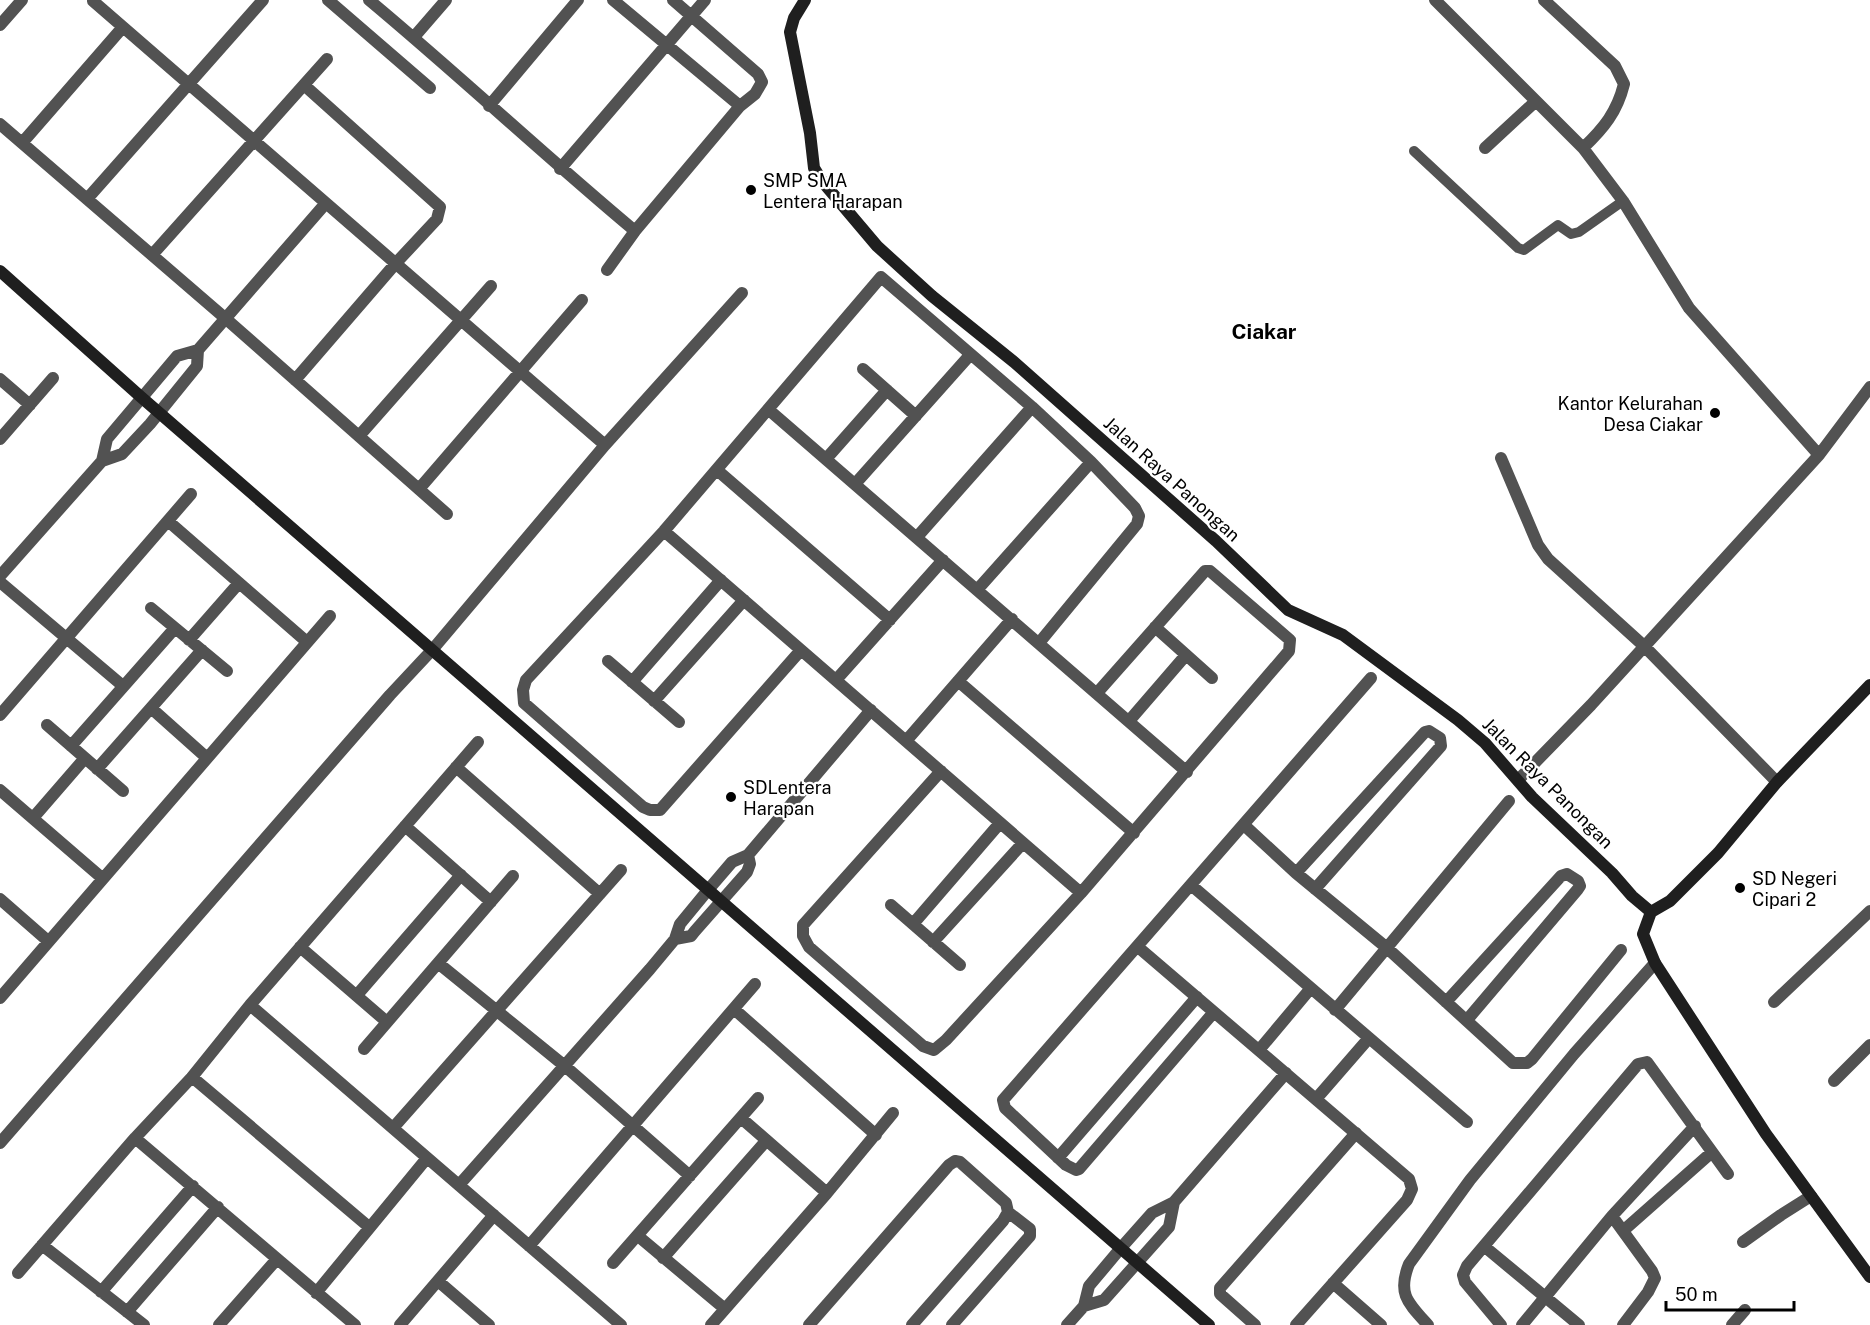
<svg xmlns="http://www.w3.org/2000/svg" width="1870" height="1325" font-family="'Public Sans',sans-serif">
	<rect width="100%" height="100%" fill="#fff"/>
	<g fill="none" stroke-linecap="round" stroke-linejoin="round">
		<path stroke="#525252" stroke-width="10" d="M 1414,151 L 1518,248 L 1524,250 L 1558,225 L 1571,234 L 1579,232 L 1623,201"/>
		<path stroke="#525252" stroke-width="12" d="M 328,0 L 430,88
			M 369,0 C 459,75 545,156 635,231
			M 613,0 L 740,106
			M 1435,0 L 1583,148 L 1623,201 L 1689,308 L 1819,455
			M 1544,0 L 1615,66 L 1624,84 C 1617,112 1604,128 1583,148
			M 93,1 L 605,445
			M 0,25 L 22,0
			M 414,37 L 446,0
			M 489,106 L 578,0
			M 0,124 L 225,318 L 447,514
			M 22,143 L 123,27
			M 1485,148 L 1536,101
			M 560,169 L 705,0
			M 87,199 L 263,0
			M 152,255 L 327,59
			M 607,270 L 635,231 L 740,106 L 755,94 L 762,82 L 758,74 L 673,0
			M 863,369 L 916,416
			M 0,379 L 30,405
			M 295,380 L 396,263 L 437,219 L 440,207 L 304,85
			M 769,410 L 1187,772
			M 359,436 L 491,286
			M 0,439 L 53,378
			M 1501,458 L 1538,545 L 1548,559 L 1644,646 L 1777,782
			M 826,459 L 887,390
			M 102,461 L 122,454 L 150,424 L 197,366 L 198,350 L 326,203
			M 717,470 L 890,620
			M 855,484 L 970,355
			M 419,489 L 582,300
			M 168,521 L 307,642
			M 664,531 L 1081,893
			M 917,537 L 1032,407
			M 0,576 L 102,461 L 107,439 L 177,356 L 198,350
			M 0,582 L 123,686
			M 977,590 L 1091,462
			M 151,608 L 227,671
			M 1155,627 L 1212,678
			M 189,640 L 239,583
			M 801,650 L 660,810 L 650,810 L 643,807 L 524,703 L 523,690 L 526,680 L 664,531 L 881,277 L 1032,407 L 1091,462 L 1135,508 L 1139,516 L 1137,524 L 1039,643
			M 608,661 L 679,722
			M 836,680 L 943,560
			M 958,681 L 1134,833
			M 632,682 L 721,580
			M 654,701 L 744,600
			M 151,708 L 207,758
			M 0,715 L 191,494
			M 1129,721 L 1186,655
			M 47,725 L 123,791
			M 906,741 L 1012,619
			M 71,746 L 175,628
			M 456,767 L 600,894
			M 97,769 L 202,650
			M 941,771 L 803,925 L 803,936 L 809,947 L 923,1046 L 934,1050 L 946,1040 L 1081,893 L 1289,651 L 1290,640 L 1210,571 L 1205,571 L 1097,693
			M 1518,780 L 1591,705 L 1819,455 L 1870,387
			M 0,790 L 102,878
			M 33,818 L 85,758
			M 1244,825 L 1296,873 L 1387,948 L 1513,1063 L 1527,1063 L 1532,1059 L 1621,950
			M 405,826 L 491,902
			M 1296,873 L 1425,732 L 1429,731 L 1440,738 L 1441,746 L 1315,889
			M 1191,885 L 1467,1122
			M 0,899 L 48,941
			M 891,905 L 960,965
			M 913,924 L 1000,823
			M 675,939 L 691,936 L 695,931 L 747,872 L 750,864 L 748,855
			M 933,942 L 1023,843
			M 300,947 L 387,1022
			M 1138,947 L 1409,1179 L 1412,1189 L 1407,1200 L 1296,1325
			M 438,963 L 566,1067 L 690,1176
			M 357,995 L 461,875
			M 0,998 L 330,616
			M 1446,1002 L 1561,876 L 1567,874 L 1578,881 L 1580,886 L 1578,889 L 1467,1020
			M 1774,1002 L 1870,911
			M 250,1005 L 621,1325
			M 734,1009 L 876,1135
			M 1335,1010 L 1509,801
			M 1214,1012 L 1079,1169 L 1076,1170 L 1066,1165 L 1005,1108 L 1003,1100 L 1371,678
			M 364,1049 L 513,876
			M 1259,1050 L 1311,988
			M 192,1077 L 369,1227
			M 1834,1081 L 1870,1045
			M 1316,1099 L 1369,1038
			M 741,1118 L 827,1193
			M 393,1128 L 621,870
			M 135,1138 L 355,1325
			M 0,1143 L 390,695 L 433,649 L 605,445 L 742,293
			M 1058,1158 L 1197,997
			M 459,1185 L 650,969 L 675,939 L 680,924 L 708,890 L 732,862 L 748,855 L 871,710
			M 1612,1216 L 1652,1271 L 1655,1278 L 1648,1292 L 1623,1325
			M 1624,1230 L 1711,1153
			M 638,1236 L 725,1309
			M 1743,1242 L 1781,1215 L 1811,1196
			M 42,1245 L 144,1325
			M 529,1246 L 755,984
			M 1485,1247 L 1579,1325
			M 663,1258 L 766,1141
			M 613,1263 L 758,1098
			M 18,1273 L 135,1138 L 192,1077 L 250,1005 L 478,742
			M 438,1281 L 489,1325
			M 1333,1283 L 1381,1325
			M 101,1292 L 193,1186
			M 316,1293 L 427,1158
			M 1084,1306 L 1104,1300 L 1169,1227 L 1174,1202
			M 127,1312 L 218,1207
			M 219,1325 L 277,1259
			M 400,1325 L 494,1215
			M 711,1325 L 827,1193 L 893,1113
			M 809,1325 L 949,1165 L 955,1161 L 960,1162 L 1006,1203 L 1008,1212 L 1003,1221 L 912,1325
			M 952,1325 L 1030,1236 L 1030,1229 L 1008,1212
			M 1067,1325 L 1084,1306 L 1089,1286 L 1120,1249 L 1152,1213 L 1174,1202 L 1286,1073
			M 1255,1325 L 1220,1294 L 1220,1288 L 1356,1133
			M 1428,1325 C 1408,1303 1397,1294 1409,1264 L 1470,1180 L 1574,1054 L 1655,963
			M 1501,1325 L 1465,1282 L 1463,1275 L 1467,1266 L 1638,1064 L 1647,1062 L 1728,1174
			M 1522,1325 L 1612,1216 L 1695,1126
			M 1732,1325 L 1745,1310"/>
		<path stroke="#1f1f1f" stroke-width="12" d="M 805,0 L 794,18 L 790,32 L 810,133 L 814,168 L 822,181 L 877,246 L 932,296 L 1014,362 L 1216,541 L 1288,610 L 1343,635 L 1458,720 L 1485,743 L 1532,797 L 1612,873 L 1632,896 L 1651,912
			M 0,271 L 141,397 L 1209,1325
			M 1870,685 L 1777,782 L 1718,853 L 1670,901 L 1651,912 L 1643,934 L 1655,963 L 1766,1134 L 1870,1277"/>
	</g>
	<g fill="#000" stroke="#fff" stroke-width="2">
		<circle cx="751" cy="190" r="6"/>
		<circle cx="1715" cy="413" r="6"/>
		<circle cx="731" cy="797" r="6"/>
		<circle cx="1740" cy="888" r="6"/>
	</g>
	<g text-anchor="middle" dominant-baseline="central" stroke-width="4.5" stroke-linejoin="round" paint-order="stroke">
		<g font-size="18" fill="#000" stroke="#fff" text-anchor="start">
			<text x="763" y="180">SMP SMA<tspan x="763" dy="21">Lentera Harapan</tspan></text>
			<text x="1703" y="403" text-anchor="end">Kantor Kelurahan<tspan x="1703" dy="21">Desa Ciakar</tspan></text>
			<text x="743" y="787">SDLentera<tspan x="743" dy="21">Harapan</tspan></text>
			<text x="1752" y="878">SD Negeri<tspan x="1752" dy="21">Cipari 2</tspan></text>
		</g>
		<g font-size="18" fill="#000" stroke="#fff">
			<text transform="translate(1172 479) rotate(42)">Jalan Raya Panongan</text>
			<text transform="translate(1548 783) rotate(45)">Jalan Raya Panongan</text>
		</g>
		<g font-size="21" font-weight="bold" fill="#000" stroke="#fff">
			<text x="1264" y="331">Ciakar</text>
		</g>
	</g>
	<path d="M1666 1301v9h128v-9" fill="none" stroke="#000000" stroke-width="3"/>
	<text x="1675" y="1301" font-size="18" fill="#000000" stroke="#ffffff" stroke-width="4.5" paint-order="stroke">50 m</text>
</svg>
